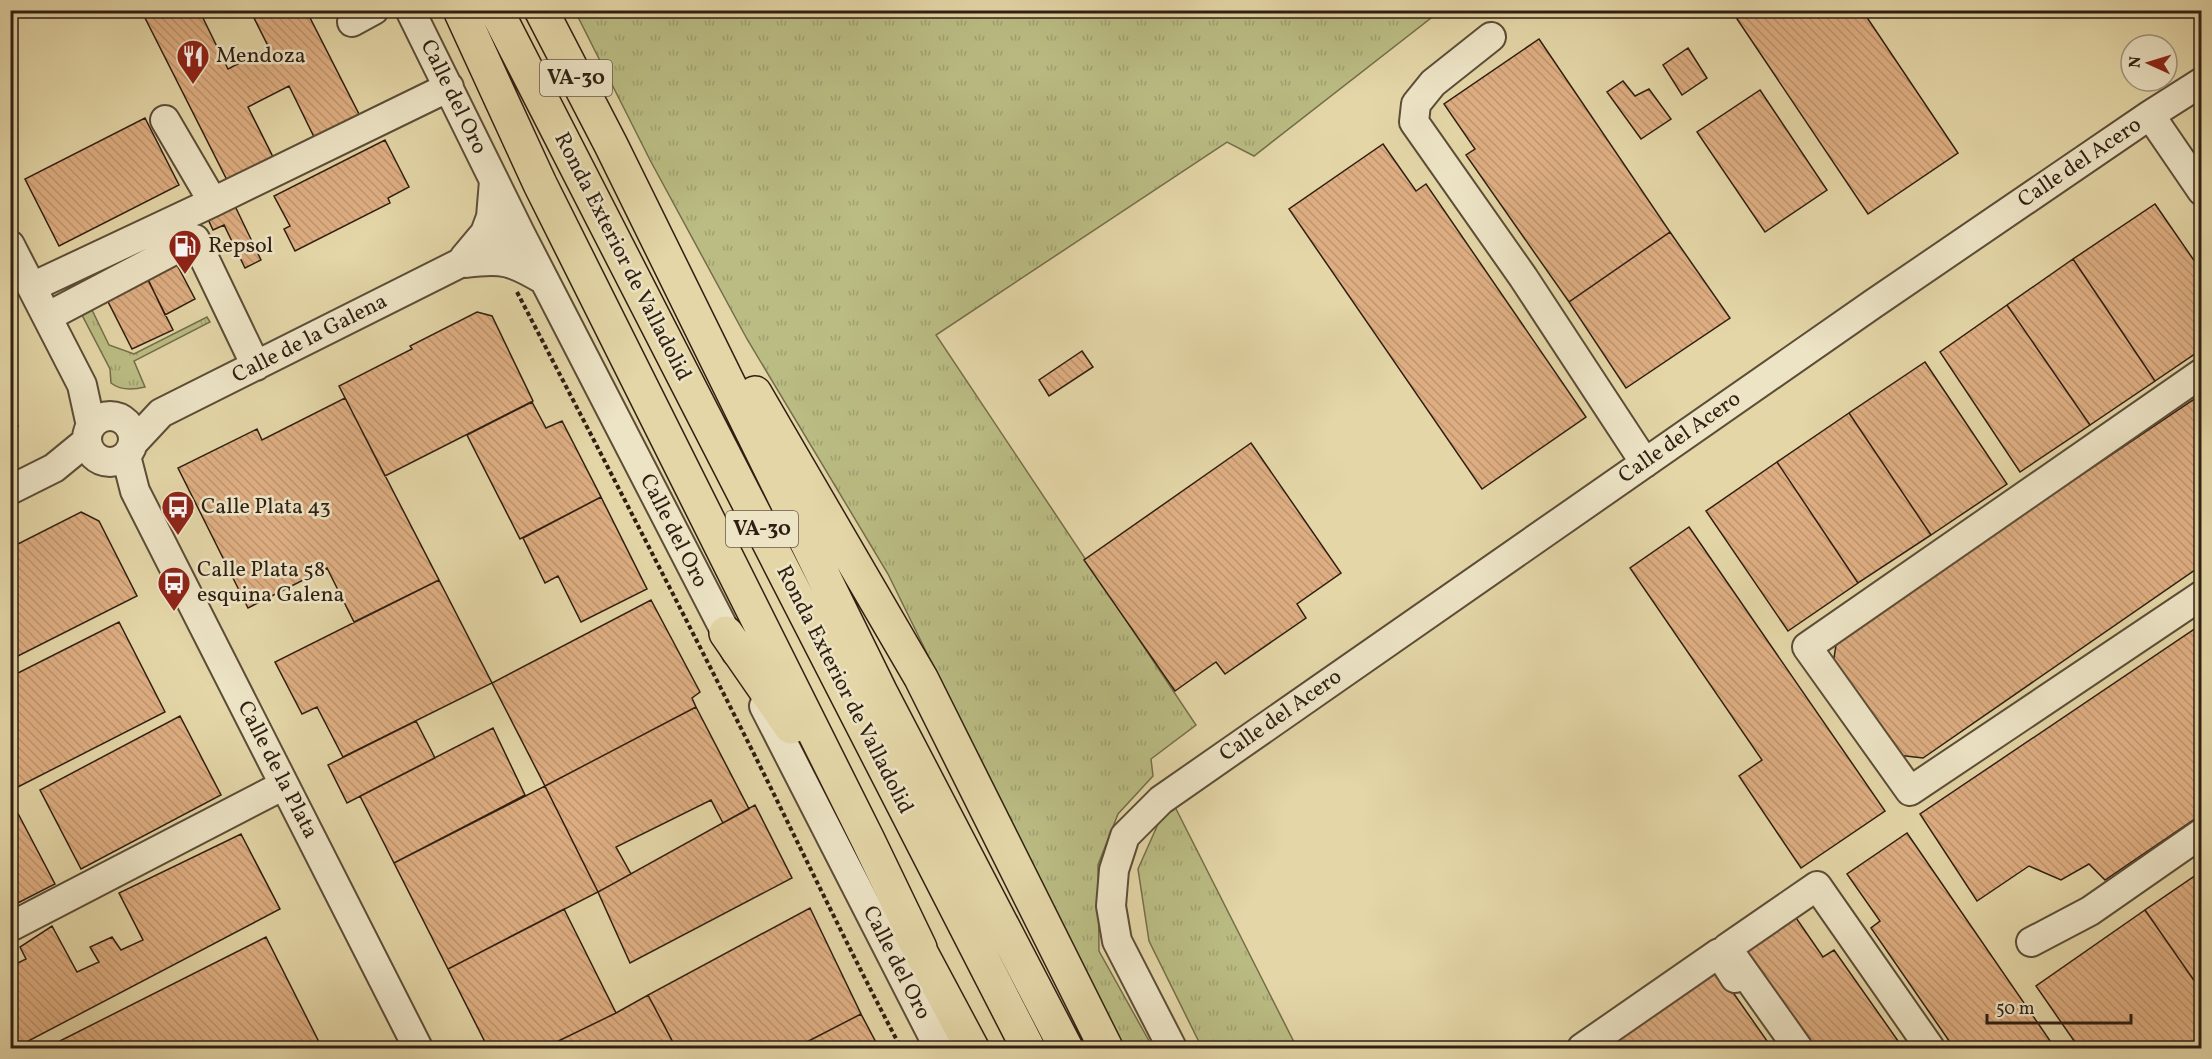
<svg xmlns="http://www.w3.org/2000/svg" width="2212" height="1059" font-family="Vollkorn,serif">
	<defs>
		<pattern id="grass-tufts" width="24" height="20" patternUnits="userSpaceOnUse" patternTransform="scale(1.5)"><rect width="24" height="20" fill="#babc83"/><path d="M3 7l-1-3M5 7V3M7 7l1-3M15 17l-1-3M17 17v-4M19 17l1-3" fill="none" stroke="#a0a170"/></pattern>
		<pattern id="building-back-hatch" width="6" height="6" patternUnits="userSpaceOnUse" patternTransform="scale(1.5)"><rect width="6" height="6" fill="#deae82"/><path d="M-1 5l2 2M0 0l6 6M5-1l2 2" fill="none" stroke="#bf956f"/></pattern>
	</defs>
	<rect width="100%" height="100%" fill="#e4d6a7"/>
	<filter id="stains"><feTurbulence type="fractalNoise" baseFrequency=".00333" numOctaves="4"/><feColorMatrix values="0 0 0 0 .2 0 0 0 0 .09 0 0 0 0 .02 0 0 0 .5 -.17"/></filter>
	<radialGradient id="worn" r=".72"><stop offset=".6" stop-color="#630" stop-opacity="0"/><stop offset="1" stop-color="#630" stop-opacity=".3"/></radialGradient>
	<path fill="url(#grass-tufts)" stroke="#746e4a" stroke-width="1.5" d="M 575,11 L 1440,11 L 1254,156 L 1227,142 L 936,335 L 1196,725 L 1151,759 L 1153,776 L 1118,814 L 1098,865 L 1099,951 L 1153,1048 L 1121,1048 L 888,574 L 747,339 L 650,160 Z
		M 92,310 L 109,345 L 134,354 L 207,317 L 210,322 L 134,361 L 145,387 C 133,390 121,391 111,383 L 110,369 L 82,315 Z
		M 1170,797 L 1297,1048 L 1202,1048 L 1149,941 L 1138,869 Z"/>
	<path fill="url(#building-back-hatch)" stroke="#2f1f12" stroke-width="1.5" d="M 141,10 L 199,10 L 228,69 L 269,48 L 250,10 L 306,10 L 362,120 L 317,143 L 289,86 L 248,107 L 276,163 L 230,186 Z
		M 1731,10 L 1862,10 L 1958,153 L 1868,214 Z
		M 1539,39 L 1670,232 L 1569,302 L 1466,155 L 1475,149 L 1444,104 Z
		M 1688,48 L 1707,78 L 1682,95 L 1663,65 Z
		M 1623,81 L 1635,96 L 1649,89 L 1671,119 L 1641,139 L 1607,92 Z
		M 1760,90 L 1827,190 L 1765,232 L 1697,132 Z
		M 145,118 L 179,185 L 59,246 L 25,179 Z
		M 385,140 L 409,187 L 388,198 L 390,203 L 295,251 L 284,229 L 290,226 L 274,196 Z
		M 1383,144 L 1416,191 L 1426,184 L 1586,417 L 1482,489 L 1289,209 Z
		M 234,204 L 261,260 L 245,268 L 224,225 L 213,230 L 207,217 Z
		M 2155,204 L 2202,272 L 2202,349 L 2155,381 L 2073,259 Z
		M 1670,232 L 1730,318 L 1626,388 L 1569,302 Z
		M 134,252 L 173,330 L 132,349 L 93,272 Z
		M 2073,259 L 2155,381 L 2090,425 L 2007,305 Z
		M 175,261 L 195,299 L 165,315 L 146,275 Z
		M 2007,305 L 2090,425 L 2020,472 L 1940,352 Z
		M 477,312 L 492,316 L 533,401 L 385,476 L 339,386 L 412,349 L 410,346 Z
		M 1082,351 L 1093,367 L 1049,396 L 1039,380 Z
		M 1925,362 L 2007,484 L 1931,535 L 1849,413 Z
		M 2202,394 L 2202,565 L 1923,758 L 1897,755 L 1833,664 L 1837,639 Z
		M 345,398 L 439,580 L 354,622 L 327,568 L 248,608 L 178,468 L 257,429 L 262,440 Z
		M 532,402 L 546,428 L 562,421 L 601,497 L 520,539 L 467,435 Z
		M 10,411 L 18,426 L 10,429 Z
		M 1849,413 L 1931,535 L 1858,583 L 1777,462 Z
		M 1251,443 L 1341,573 L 1297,604 L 1306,618 L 1225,674 L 1216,662 L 1175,691 L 1084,560 Z
		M 1777,462 L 1858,583 L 1788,631 L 1706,511 Z
		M 601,497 L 647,589 L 581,622 L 558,576 L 545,583 L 523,538 Z
		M 81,512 L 99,521 L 137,596 L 10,660 L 10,548 Z
		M 1689,527 L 1885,811 L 1801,868 L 1739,776 L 1762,760 L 1630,568 Z
		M 439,580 L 492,683 L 343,757 L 317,707 L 302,714 L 275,662 Z
		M 651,600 L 700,692 L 692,698 L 696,707 L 545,786 L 492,683 Z
		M 119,622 L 165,712 L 10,791 L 10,677 Z
		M 2202,624 L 2202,814 L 2105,880 L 2089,864 L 2061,880 L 2029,866 L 1977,901 L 1920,814 Z
		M 696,707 L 749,809 L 723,823 L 711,800 L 616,847 L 631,874 L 598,892 L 545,786 Z
		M 180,716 L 221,795 L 81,869 L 40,790 Z
		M 416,721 L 435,758 L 347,803 L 328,765 Z
		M 493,728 L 525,795 L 394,863 L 360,796 Z
		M 545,786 L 598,892 L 448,969 L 394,863 Z
		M 13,804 L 55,884 L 10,907 L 10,805 Z
		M 755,805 L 792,878 L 630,963 L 598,892 Z
		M 1907,833 L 2055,1048 L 1954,1048 L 1871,928 L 1880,921 L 1847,874 Z
		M 241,834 L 280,909 L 15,1048 L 10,1048 L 10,967 L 26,959 L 20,947 L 52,926 L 77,972 L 99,962 L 90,947 L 112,937 L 121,950 L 143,940 L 119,893 Z
		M 2202,871 L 2202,992 L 2145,910 Z
		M 810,908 L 861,1014 L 795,1048 L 676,1048 L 648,995 Z
		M 564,909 L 616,1013 L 544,1048 L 488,1048 L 448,969 Z
		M 2145,910 L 2202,992 L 2202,1048 L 2079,1048 L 2036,986 Z
		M 1792,912 L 1823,957 L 1834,950 L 1903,1048 L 1803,1048 L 1735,952 Z
		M 266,937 L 321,1046 L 317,1048 L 46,1048 Z
		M 1713,964 L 1772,1048 L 1593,1048 Z
		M 648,995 L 676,1048 L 544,1048 L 616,1013 Z
		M 861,1014 L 879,1048 L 795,1048 Z"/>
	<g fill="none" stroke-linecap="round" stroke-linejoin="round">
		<defs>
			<path id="minor" d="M 410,10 L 520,233 L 736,652
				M 352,22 L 374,10
				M 1491,37 L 1433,83 L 1416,104 L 1414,122 L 1523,277 L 1645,463
				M 2150,115 L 2202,191
				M 165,120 L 213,202
				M 10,245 L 82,385 L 91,426
				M 464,258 L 485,233 L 491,217 L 494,181
				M 466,263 C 503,258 512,261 544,280
				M 32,287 L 213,202 L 449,87
				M 47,317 L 195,239 L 256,366
				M 2202,373 L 1807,647 L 1910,791 L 2202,595
				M87 439a23 23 0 1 1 46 0a23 23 0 1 1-46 0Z
				M 133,443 L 161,413 L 520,233
				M 126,456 L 135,491 L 418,1048
				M 10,490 L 54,468 L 87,441
				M 764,706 L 939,1048
				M 10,927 L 284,785
				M 2031,942 L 2090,911 L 2202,833
				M 1172,1048 L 1117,941 L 1111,906 L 1114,870 L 1125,836 L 1161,800 L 1873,304 L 2150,115 L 2202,82
				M 1582,1048 L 1719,953 L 1735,978
				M 1798,1048 L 1727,948 L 1817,886 L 1930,1048"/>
			<path id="highway" d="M 460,10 L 540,184 L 868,840 L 920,948
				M 496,10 L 1028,1048
				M 541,10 L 611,145 L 880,691 L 1066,1048
				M 755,393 L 921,678 L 1106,1048
				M 726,633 L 791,727
				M 909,930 L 972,1048"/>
		</defs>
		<use href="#minor" stroke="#5c4d37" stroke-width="32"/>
		<use href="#highway" stroke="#2f1f12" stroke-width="36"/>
		<path stroke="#2f1f12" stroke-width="4" stroke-dasharray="4.5 3" stroke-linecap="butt" d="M 517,292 C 595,442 673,593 749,744 C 800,846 848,948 901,1048"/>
		<use href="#minor" stroke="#ede4c6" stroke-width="28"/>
		<use href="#highway" stroke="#e4d6a7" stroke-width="33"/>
	</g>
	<defs>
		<symbol id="restaurant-pin" viewBox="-11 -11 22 30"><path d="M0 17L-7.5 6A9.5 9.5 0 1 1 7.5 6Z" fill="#8f2418" stroke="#ede4c6"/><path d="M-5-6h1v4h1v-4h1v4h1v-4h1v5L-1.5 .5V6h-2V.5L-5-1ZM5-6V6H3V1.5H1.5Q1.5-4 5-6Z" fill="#fff"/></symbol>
		<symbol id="fuel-pin" viewBox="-11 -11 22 30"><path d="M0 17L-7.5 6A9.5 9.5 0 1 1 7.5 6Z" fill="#8f2418" stroke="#ede4c6"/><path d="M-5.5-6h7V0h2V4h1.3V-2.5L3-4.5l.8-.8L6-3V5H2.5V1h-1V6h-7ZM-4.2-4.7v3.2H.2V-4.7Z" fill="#fff"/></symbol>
		<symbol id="bus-pin" viewBox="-11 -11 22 30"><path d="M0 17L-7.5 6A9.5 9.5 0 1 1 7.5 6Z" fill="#8f2418" stroke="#ede4c6"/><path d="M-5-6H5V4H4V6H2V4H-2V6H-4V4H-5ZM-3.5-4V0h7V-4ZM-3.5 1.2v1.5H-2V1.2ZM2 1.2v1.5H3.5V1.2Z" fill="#fff"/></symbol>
	</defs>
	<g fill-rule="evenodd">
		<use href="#restaurant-pin" x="174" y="37" width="38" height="52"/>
		<use href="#fuel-pin" x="166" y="227" width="38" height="52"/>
		<use href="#bus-pin" x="159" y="488" width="38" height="52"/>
		<use href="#bus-pin" x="155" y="564" width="38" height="52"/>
	</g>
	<g text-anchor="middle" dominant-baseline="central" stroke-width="5" stroke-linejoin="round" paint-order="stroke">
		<g fill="#ede4c6" stroke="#685a48" stroke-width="1.5">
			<rect x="540" y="60" width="72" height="36" rx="4.5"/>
			<rect x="726" y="511" width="72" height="36" rx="4.5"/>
		</g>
		<g font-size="21" font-weight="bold" fill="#2f1f12">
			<text x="576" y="78">VA-30</text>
			<text x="762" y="529">VA-30</text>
		</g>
		<g font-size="22" fill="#2f1f12" stroke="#ede4c6" text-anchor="start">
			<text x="216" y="56">Mendoza</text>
			<text x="208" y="246">Repsol</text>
			<text x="201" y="507">Calle Plata 43</text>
			<text x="197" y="570">Calle Plata 58<tspan x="197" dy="25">esquina Galena</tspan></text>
		</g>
		<g font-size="22" fill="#2f1f12" stroke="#ede4c6">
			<text transform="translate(453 97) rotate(64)">Calle del Oro</text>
			<text transform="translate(2080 163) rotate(-34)">Calle del Acero</text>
			<text transform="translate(622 257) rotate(63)">Ronda Exterior de Valladolid</text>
			<text transform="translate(310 339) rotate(-27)">Calle de la Galena</text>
			<text transform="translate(1680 438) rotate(-35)">Calle del Acero</text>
			<text transform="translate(673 531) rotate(63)">Calle del Oro</text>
			<text transform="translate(844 690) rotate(63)">Ronda Exterior de Valladolid</text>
			<text transform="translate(1281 716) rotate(-35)">Calle del Acero</text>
			<text transform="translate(277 770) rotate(63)">Calle de la Plata</text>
			<text transform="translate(896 963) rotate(63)">Calle del Oro</text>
		</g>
	</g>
	<rect width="2212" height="1059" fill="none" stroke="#e4d6a7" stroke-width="36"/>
	<rect x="12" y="12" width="2188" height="1035" fill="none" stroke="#2f1f12" stroke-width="3"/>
	<rect x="18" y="18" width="2176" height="1023" fill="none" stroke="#2f1f12" stroke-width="1.5"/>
	<g transform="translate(2149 63) rotate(274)"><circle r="28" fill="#ede4c6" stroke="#a1957e" stroke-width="1.5"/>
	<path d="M0-4.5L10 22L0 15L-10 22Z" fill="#8f2418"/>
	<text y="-9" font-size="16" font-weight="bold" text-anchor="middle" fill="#2f1f12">N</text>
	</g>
	<path d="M1987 1014v9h144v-9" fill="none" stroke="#2f1f12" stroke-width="3"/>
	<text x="1996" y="1014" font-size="18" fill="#2f1f12" stroke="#ede4c6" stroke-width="4.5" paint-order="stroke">50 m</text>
	<rect width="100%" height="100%" filter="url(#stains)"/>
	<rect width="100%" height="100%" fill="url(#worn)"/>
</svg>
